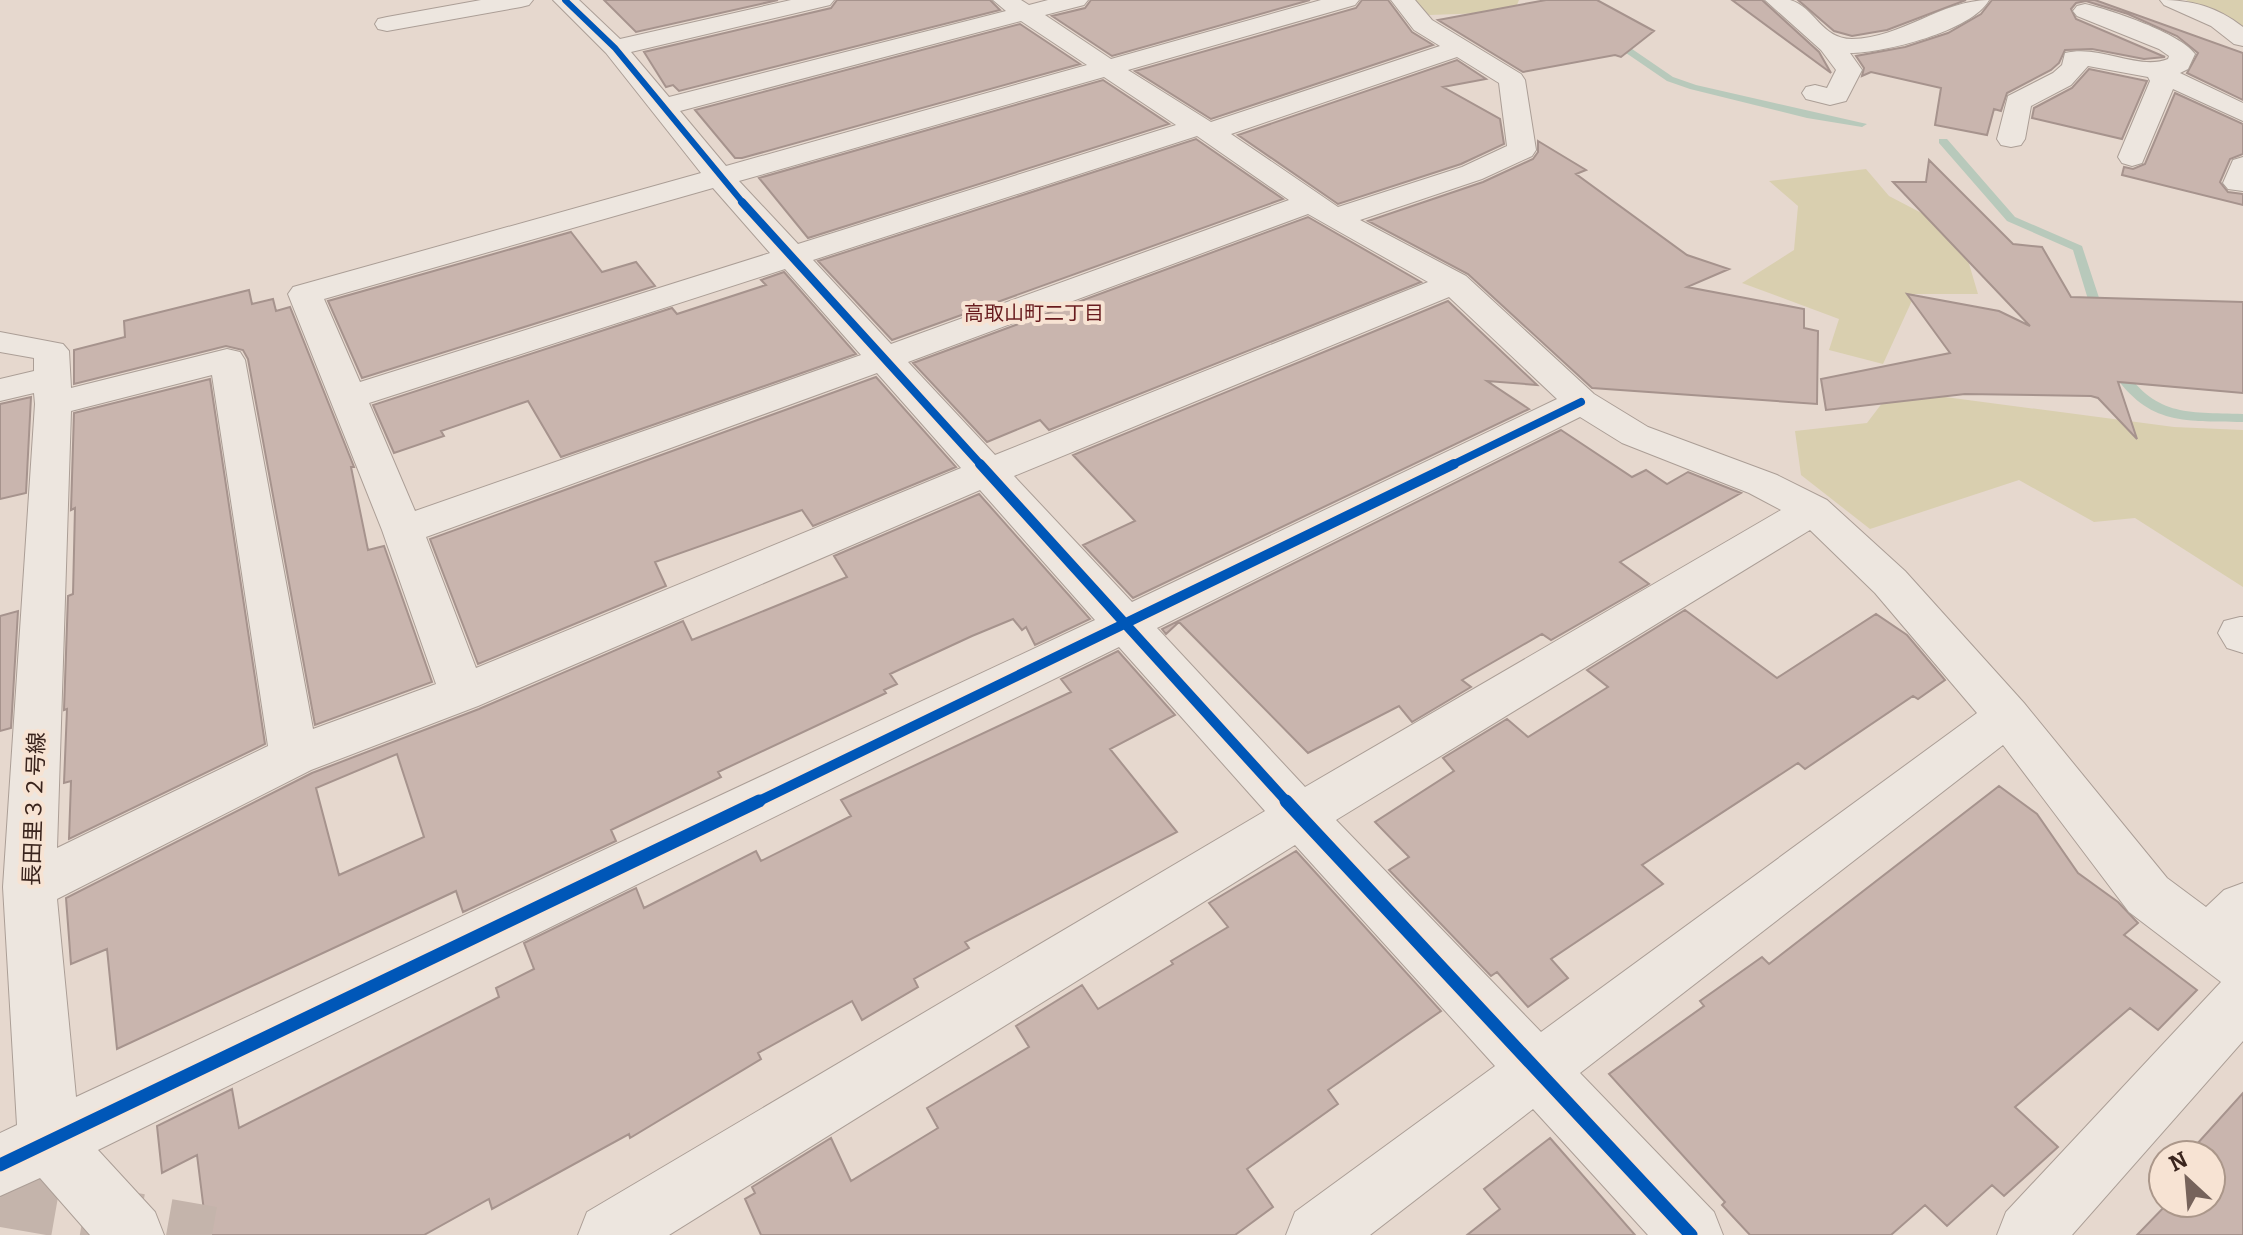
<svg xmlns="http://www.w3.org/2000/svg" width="2243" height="1235" font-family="Bitter,'Noto Sans JP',serif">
	<rect width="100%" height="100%" fill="#e6d8ce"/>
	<path fill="#d9cfaf" d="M 1414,0 L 1519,0 L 1514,12 L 1429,15 Z
		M 2186,0 L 2243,0 L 2243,30 L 2242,29 Z
		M 1866,169 L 1889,196 L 1933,219 L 1967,257 L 1978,294 L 1915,294 L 1883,364 L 1829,350 L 1839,319 L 1742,283 L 1794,250 L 1798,206 L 1769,181 Z
		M 1892,390 L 2174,427 L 2243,430 L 2243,587 L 2135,518 L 2094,522 L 2019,480 L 1870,529 L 1801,475 L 1795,431 L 1867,423 Z"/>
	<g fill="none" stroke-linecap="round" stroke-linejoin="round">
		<path fill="#b8c9bb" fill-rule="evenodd" d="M 1610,38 L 1616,38 L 1673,77 L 1696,85 L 1867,124 L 1862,127 L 1807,118 L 1690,89 L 1667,81 L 1610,42 Z
			M 1939,139 L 1947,139 L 2015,217 L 2082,246 L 2106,319 L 2104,322 L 2100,323 L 2094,319 L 2073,250 L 2007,221 L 1939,143 Z
			M 2115,363 L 2120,364 C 2156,417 2184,412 2243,414 L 2243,422 C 2180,421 2146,425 2109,367 Z"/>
	</g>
	<path fill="#c9b5ae" stroke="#a6938d" stroke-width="2" fill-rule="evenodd" d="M 604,0 L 778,0 L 636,32 Z
		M 837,0 L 990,0 L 1000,10 L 679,91 L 673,85 L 666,87 L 644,52 L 831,8 Z
		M 1091,0 L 1310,0 L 1112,56 L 1052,16 L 1085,8 Z
		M 1362,0 L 1388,0 L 1412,32 L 1433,45 L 1211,119 L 1135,71 L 1356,8 Z
		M 1546,0 L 1597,0 L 1654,31 L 1621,57 L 1615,55 L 1523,72 L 1438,20 Z
		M 1732,0 L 1762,0 L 1819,52 L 1831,73 Z
		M 1798,0 L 1966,0 L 1887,30 L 1852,36 L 1834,31 Z
		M 1992,0 L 2095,0 L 2243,53 L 2243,100 L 2187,73 L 2198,53 L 2177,36 L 2128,14 L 2086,1 L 2076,3 L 2071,9 L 2076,19 L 2165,57 L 2144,59 L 2092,49 L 2065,50 L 2059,63 L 2051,70 L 2007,93 L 2001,111 L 1994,109 L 1987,135 L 1935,125 L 1941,88 L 1871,72 L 1862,76 L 1864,68 L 1856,56 L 1905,47 L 1948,33 L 1981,14 Z
		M 1020,24 L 1080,64 L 742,158 L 735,158 L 695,110 Z
		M 1457,60 L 1486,79 L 1443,87 L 1500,119 L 1504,144 L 1461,164 L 1338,204 L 1238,135 Z
		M 2089,69 L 2147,81 L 2122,139 L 2032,118 L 2034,108 L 2072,88 Z
		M 1103,80 L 1169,124 L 808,238 L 759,178 Z
		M 2175,93 L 2243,124 L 2243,154 L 2230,159 L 2220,182 L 2228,192 L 2243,194 L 2243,205 L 2122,175 L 2124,167 L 2133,169 L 2145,164 Z
		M 1196,139 L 1283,199 L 892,340 L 818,261 Z
		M 1538,141 L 1586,170 L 1576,174 L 1687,255 L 1729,269 L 1687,287 L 1804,309 L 1804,328 L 1818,331 L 1817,404 L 1592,388 L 1468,274 L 1368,221 L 1483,182 L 1533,159 L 1538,152 Z
		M 1929,160 L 2013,244 L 2042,247 L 2071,297 L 2243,302 L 2243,393 L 2118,382 L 2137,439 L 2098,398 L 2091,396 L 1965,394 L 1826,410 L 1821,379 L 1950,353 L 1907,294 L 1999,311 L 2030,326 L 1893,182 L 1926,182 Z
		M 1308,217 L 1421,282 L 1049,430 L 1040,420 L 987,442 L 913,363 Z
		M 571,232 L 602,272 L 636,262 L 655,286 L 362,378 L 328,301 Z
		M 784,272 L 856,354 L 561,457 L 528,401 L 441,431 L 444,436 L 394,453 L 373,405 L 672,308 L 677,314 L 766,285 L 761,280 Z
		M 249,290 L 252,304 L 273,299 L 276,311 L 290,307 L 354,467 L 351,467 L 368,550 L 384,546 L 432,682 L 315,725 L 248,359 L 243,350 L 226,346 L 74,384 L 74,350 L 125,337 L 124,321 Z
		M 1448,301 L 1537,385 L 1487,381 L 1529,409 L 1133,598 L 1083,545 L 1135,521 L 1073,455 Z
		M 876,377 L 956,467 L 813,526 L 802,510 L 655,562 L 666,586 L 478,664 L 430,539 Z
		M 210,379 L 265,744 L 69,839 L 71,781 L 64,783 L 67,709 L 64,710 L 68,596 L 73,594 L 75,508 L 71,510 L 74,413 Z
		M 31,397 L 26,493 L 0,499 L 0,404 Z
		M 1561,430 L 1632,477 L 1646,470 L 1667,484 L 1688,472 L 1741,493 L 1620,562 L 1649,584 L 1551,640 L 1542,634 L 1462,680 L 1471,687 L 1412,722 L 1399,706 L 1308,753 L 1179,622 L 1166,634 L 1162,629 Z
		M 979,494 L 1090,619 L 1035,645 L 1026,627 L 1022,630 L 1013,619 L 972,636 L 890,674 L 897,684 L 884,690 L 886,693 L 718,772 L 721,777 L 611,830 L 616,841 L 463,912 L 456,891 L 117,1049 L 107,949 L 71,964 L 66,898 L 312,773 L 479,709 L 683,621 L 692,640 L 847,577 L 834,556 ZM 397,754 L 424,837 L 339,875 L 316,788 Z
		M 1685,610 L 1777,678 L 1876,614 L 1907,635 L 1945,680 L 1918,699 L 1913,696 L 1805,769 L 1798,763 L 1642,865 L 1663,884 L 1551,959 L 1568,978 L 1528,1007 L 1497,972 L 1491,976 L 1389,870 L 1409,857 L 1375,822 L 1454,771 L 1443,758 L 1507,719 L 1528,737 L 1608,687 L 1587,670 Z
		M 18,611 L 11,728 L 0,731 L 0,616 Z
		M 1118,651 L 1175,715 L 1110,749 L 1177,832 L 965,942 L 969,948 L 914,979 L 918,987 L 862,1020 L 852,1001 L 758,1053 L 761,1059 L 630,1138 L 629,1134 L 492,1209 L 489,1199 L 424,1235 L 207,1235 L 197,1155 L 162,1173 L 157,1126 L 232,1089 L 239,1128 L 499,997 L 496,988 L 534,969 L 524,943 L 636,888 L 644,908 L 756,851 L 761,861 L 851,816 L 841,800 L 1071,692 L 1061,679 Z
		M 1999,786 L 2037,814 L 2078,873 L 2118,902 L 2138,923 L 2124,935 L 2197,990 L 2158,1030 L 2130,1008 L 2015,1107 L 2058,1147 L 2004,1196 L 1992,1185 L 1947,1226 L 1925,1205 L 1891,1235 L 1750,1235 L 1722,1205 L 1725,1202 L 1609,1074 L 1704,1006 L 1700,1001 L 1762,957 L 1769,964 Z
		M 1296,851 L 1441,1011 L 1328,1090 L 1338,1104 L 1247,1169 L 1273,1207 L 1235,1235 L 761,1235 L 745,1199 L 755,1193 L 752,1187 L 831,1138 L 851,1181 L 938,1128 L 927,1108 L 1029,1047 L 1016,1026 L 1082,985 L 1098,1009 L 1173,964 L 1171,961 L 1228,927 L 1209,903 Z
		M 2243,1093 L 2243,1235 L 2137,1235 L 2168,1203 L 2211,1203 L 2211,1155 L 2187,1155 Z
		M 1550,1138 L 1635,1235 L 1467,1235 L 1500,1209 L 1484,1189 Z"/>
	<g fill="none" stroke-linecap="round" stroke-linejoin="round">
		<path stroke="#c4b4ab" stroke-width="57" stroke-dasharray="57 28" stroke-linecap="butt" d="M 0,1198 L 212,1235"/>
		<defs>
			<path id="street" d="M 481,0 L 533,0 L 529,5 L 521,7 L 387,31 L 378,29 L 375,24 L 378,19 L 387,17 Z
				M 553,0 L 579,0 L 620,39 L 791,0 L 834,0 L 830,5 L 631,52 L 669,97 L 1006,11 L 993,0 L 1021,0 L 1029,5 L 1048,0 L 1088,0 L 1084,5 L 1045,15 L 1111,59 L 1321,0 L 1359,0 L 1355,5 L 1128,70 L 1211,122 L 1440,46 L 1414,30 L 1391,0 L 1415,0 L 1432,20 L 1521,74 L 1525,80 L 1536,150 L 1532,156 L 1482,179 L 1360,220 L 1466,276 L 1594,394 L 1648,427 L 1777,475 L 1827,500 L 1905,571 L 2024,703 L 2167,878 L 2206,907 L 2224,890 L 2243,883 L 2243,1041 L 2072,1235 L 1997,1235 L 2006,1212 L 2221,982 L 2129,912 L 2003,745 L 1580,1073 L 1714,1212 L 1723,1235 L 1648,1235 L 1533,1109 L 1370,1235 L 1286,1235 L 1295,1212 L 1495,1066 L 1295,845 L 669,1235 L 578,1235 L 587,1212 L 1265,811 L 1119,647 L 98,1150 L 155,1212 L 164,1235 L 90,1235 L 40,1178 L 0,1196 L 0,1133 L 17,1125 L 3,887 L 35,404 L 34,393 L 0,401 L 0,379 L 34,371 L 34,358 L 0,352 L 0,332 L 63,344 L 69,351 L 71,388 L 227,349 L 240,352 L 245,360 L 313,729 L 436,684 L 382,530 L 288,294 L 293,287 L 701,173 L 606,53 ZM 1021,21 L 1087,65 L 726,166 L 680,111 ZM 1457,57 L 1499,83 L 1507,146 L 1462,167 L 1338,207 L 1231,134 ZM 1104,77 L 1176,125 L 798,244 L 739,181 ZM 1197,136 L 1289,200 L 891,344 L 813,260 ZM 713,188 L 770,253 L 360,382 L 324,299 ZM 1308,214 L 1428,282 L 995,455 L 908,362 ZM 785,269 L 861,355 L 415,511 L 369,403 ZM 1449,297 L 1557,399 L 1132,602 L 1014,476 ZM 877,373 L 961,468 L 476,668 L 426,537 ZM 212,375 L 268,746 L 57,848 L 71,411 ZM 1580,417 L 1622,443 L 1749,493 L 1781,510 L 1305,787 L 1157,628 ZM 980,490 L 1095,620 L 76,1097 L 57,899 L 311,770 L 478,706 ZM 1810,530 L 1875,593 L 1977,713 L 1541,1032 L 1336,820 Z
				M 1765,0 C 1772,0 1784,0 1790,0 C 1815,7 1821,39 1852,39 C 1902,38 1942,0 1989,0 C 1972,31 1884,53 1850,53 L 1862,70 L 1846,101 L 1830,105 L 1806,99 L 1802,93 L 1806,87 L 1815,85 L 1827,88 L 1836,70 L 1821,50 Z
				M 2160,0 C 2193,0 2217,7 2243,27 L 2243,46 L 2234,44 L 2211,26 L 2164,5 Z
				M 2085,4 C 2111,10 2180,33 2195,54 L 2188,69 L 2180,73 L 2243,103 L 2243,121 L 2173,89 L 2142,163 L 2132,166 L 2122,163 L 2118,157 L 2150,81 L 2148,77 L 2088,66 L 2071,85 L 2031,106 L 2025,139 L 2021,145 L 2011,147 L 2001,145 L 1997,139 L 2008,96 L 2053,73 L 2062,65 L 2065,53 C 2100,44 2138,71 2168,59 L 2169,56 L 2159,49 L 2077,16 L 2073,11 L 2077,6 Z
				M 2243,157 L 2243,191 L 2228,189 L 2223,183 L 2233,160 Z
				M 2240,617 L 2243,617 L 2243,653 L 2227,648 L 2218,633 L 2224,621 Z"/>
		</defs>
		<use href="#street" stroke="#ab9e96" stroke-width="2"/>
		<use href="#street" fill="#ede6df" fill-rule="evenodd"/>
		<defs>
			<path id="cycleway-far3" d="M 565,0 L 615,48 L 744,204"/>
			<path id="cycleway-far2" d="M 742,202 L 982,466
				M 1450,466 L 1581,402"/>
			<path id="cycleway-far1" d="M 980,464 L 1288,803
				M 755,803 L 1454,464"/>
			<path id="cycleway" d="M 1286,801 L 1691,1235
				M 0,1165 L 759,801"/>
		</defs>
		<use href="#cycleway-far3" stroke="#f7e3d3" stroke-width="9"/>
		<use href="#cycleway-far2" stroke="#f7e3d3" stroke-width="12"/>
		<use href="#cycleway-far1" stroke="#f7e3d3" stroke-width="15"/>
		<use href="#cycleway" stroke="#f7e3d3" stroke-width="18"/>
		<use href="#cycleway-far3" stroke="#0057b8" stroke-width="6"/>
		<use href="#cycleway-far2" stroke="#0057b8" stroke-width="8"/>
		<use href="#cycleway-far1" stroke="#0057b8" stroke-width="10"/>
		<use href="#cycleway" stroke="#0057b8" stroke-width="13"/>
	</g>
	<g text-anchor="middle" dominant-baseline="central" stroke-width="8" stroke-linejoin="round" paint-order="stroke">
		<g font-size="20" fill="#681b1e" stroke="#f7e3d3">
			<text x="1034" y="313">高取山町二丁目</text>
		</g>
		<g font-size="22" fill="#3a241d" stroke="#f7e3d3">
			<text transform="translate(34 809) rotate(-88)">長田里３２号線</text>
		</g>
	</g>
	<g transform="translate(2187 1179) rotate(334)"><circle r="38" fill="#f7e3d3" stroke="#ab978a" stroke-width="2"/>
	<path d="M0-6L14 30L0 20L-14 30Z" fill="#76635b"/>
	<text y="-12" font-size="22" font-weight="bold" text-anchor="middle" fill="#3a241d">N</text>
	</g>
</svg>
